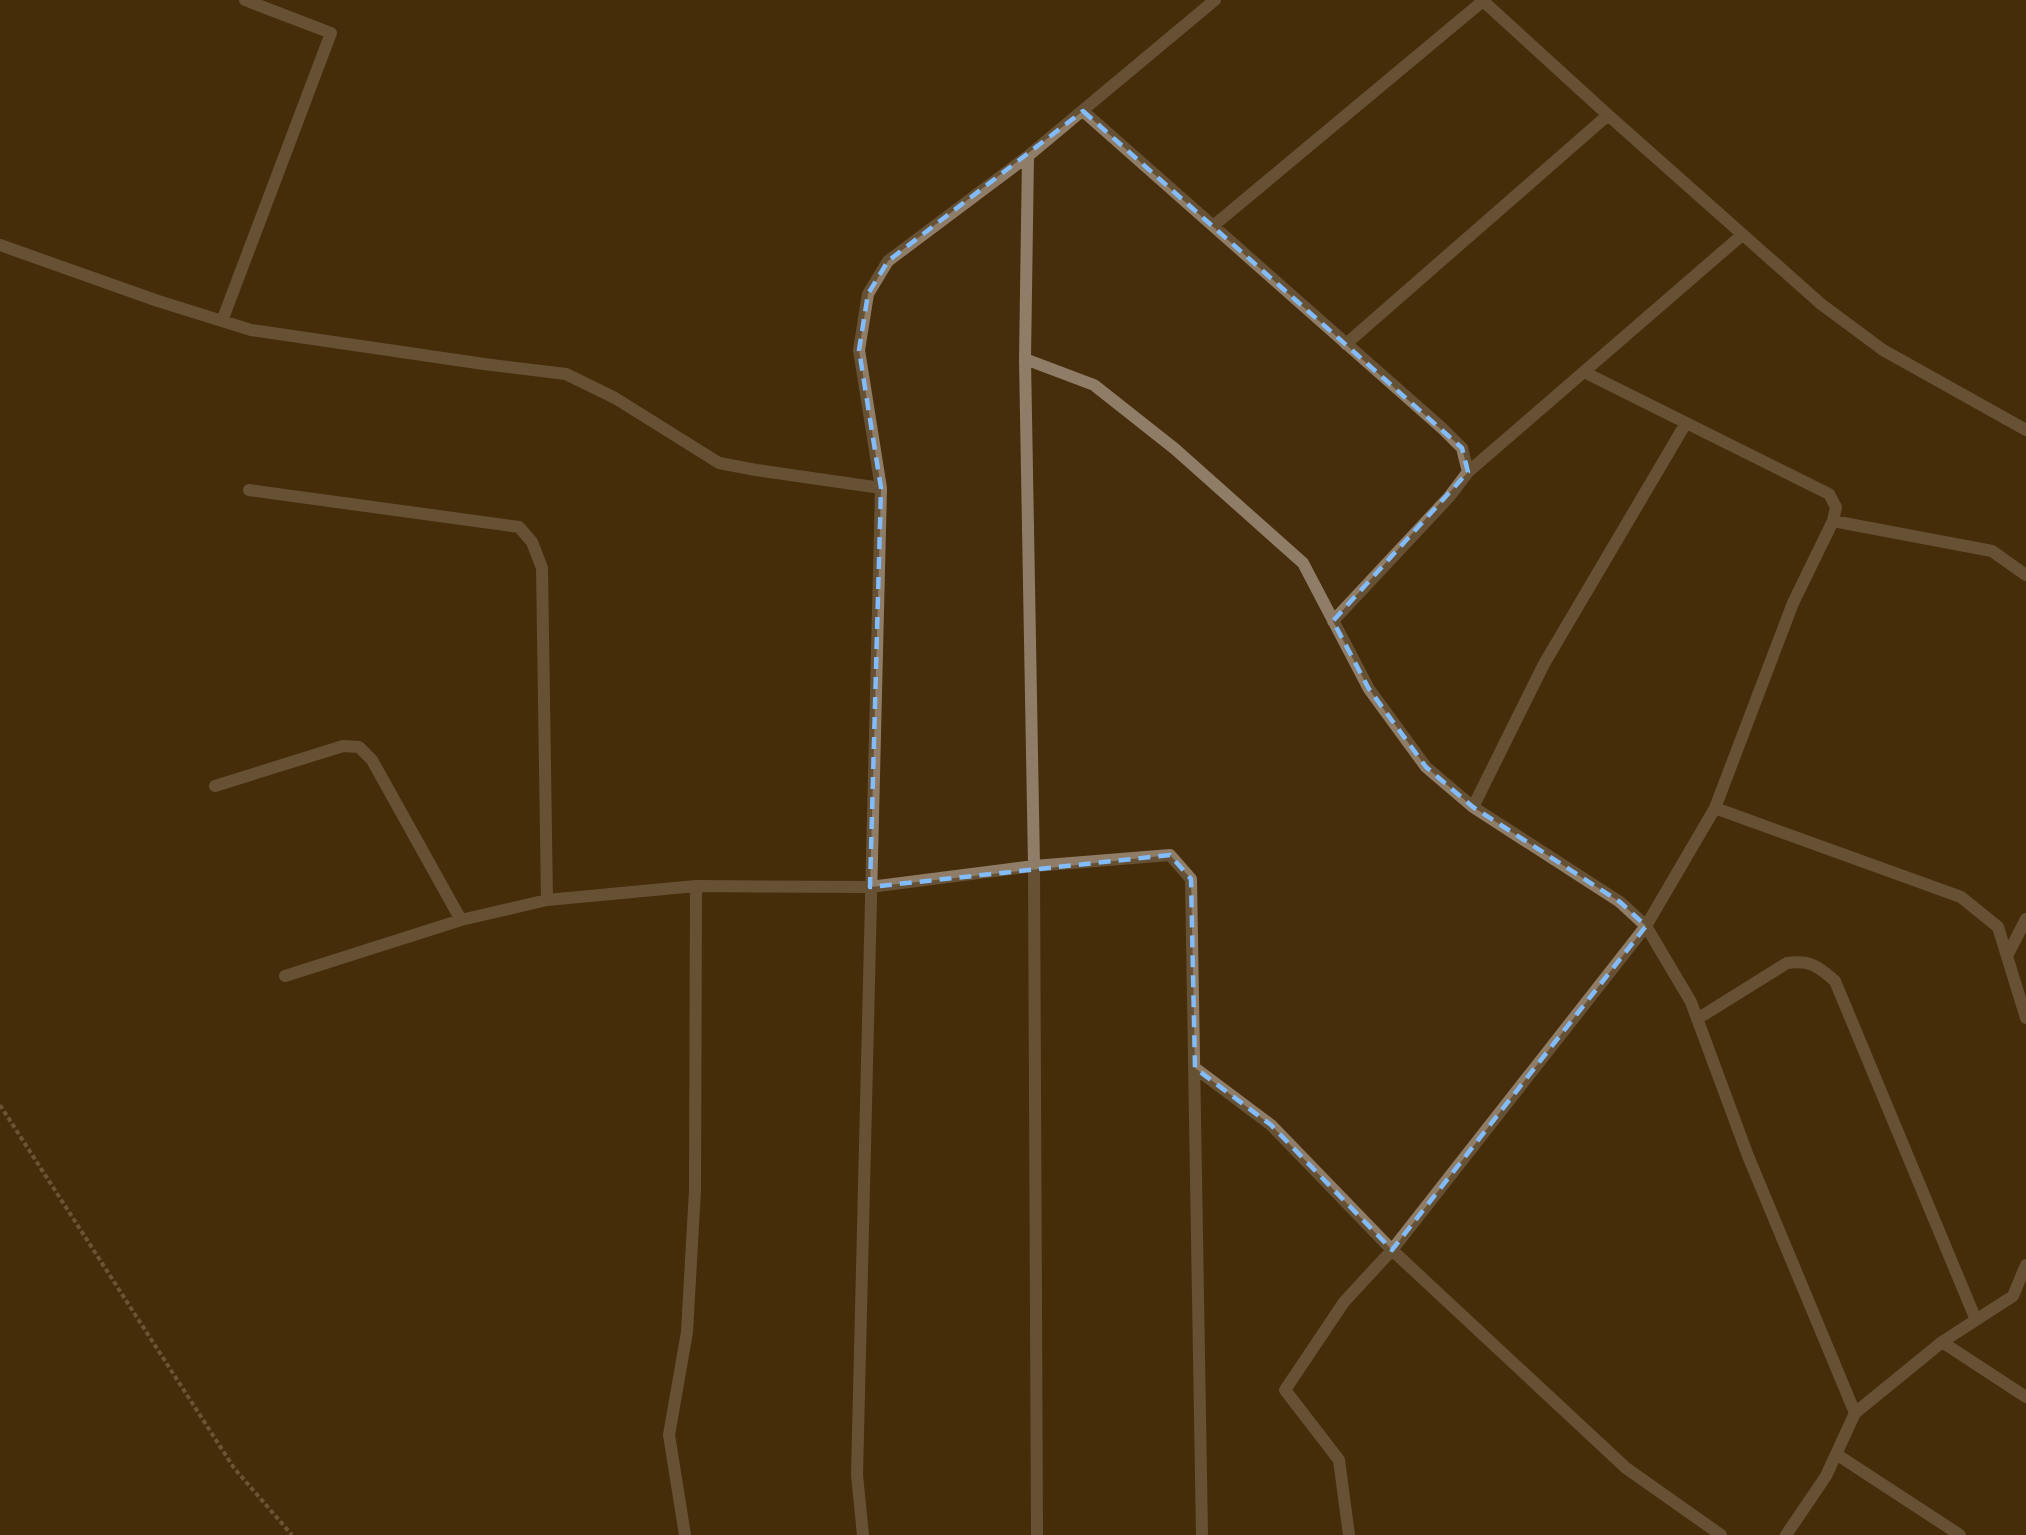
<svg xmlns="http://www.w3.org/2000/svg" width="2026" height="1535" font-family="Ubuntu,sans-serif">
	<rect width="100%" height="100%" fill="#462d0b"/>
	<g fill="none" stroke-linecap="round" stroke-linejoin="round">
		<path stroke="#998264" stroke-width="4" stroke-dasharray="4.5 3" stroke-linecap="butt" d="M 0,1105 L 234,1468 L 292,1535"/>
		<path stroke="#8f7d68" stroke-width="12" d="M 1482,0 L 1608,115 L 1821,304 L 1883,350 L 2026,430
			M 1083,111 L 1443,429 L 1462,448 L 1468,472 L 1449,497 L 1333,621
			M 1028,156 L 1025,359 L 1034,866 L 1037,1535
			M 1213,226 L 1483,1
			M 0,245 L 158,301 L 251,330 L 484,364 L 566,374 L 615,398 L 719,463 L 756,470 L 881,488
			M 222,321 L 331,33 L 245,0
			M 1346,344 L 1608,115
			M 1025,359 L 1094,385 L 1175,449 L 1303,563 L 1369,689 L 1426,767 L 1473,807 L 1620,902 L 1646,926 L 1691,1002 L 1748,1156 L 1855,1413
			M 1468,472 L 1742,235
			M 249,490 L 519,527 L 532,542 L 542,568 L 547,900
			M 1833,521 L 1992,551 L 2026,575
			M 215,786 L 343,746 L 359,747 L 372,760 L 461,920
			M 1473,807 L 1544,664 L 1686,423
			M 1715,808 L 1961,897 L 1998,927 L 2026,1018
			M 2007,956 L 2026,919
			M 285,976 L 461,920 L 547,900 L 696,886 L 870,887 L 1034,866 L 1170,855 L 1191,879 L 1202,1535
			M 1697,1019 L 1787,963 C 1810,960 1818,966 1835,981 L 1976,1320
			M 1195,1068 L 1271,1125 L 1392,1250 L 1626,1468 L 1721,1535
			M 1942,1342 L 2026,1397
			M 1836,1454 L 1960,1535
			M 685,1535 L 669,1435 L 687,1332 L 695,1190 L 696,886
			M 863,1535 L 857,1475 L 881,488 L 859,350 L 868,294 L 888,261 L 1028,156 L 1215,0
			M 1349,1535 L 1339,1460 L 1285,1390 L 1344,1302 L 1392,1250 L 1646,926 L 1715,808 L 1793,603 L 1833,521 L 1836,507 L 1829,494 L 1584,372
			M 1786,1535 L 1826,1476 L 1855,1413 L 1942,1342 L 2013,1296 L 2026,1265"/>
	</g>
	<path d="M0 0H2026V1535H0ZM 1083,111 L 1462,448 L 1468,472 L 1333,621 L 1369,689 L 1426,767 L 1473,807 L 1620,902 L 1646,926 L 1392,1250 L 1271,1125 L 1195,1068 L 1191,879 L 1170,855 L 870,887 L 881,488 L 859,350 L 868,294 L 888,261 Z" fill="#462d0b" fill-opacity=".55" fill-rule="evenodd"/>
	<path fill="none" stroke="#82bcfa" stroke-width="4.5" stroke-dasharray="12 8" stroke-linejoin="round" d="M 1083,111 L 1462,448 L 1468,472 L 1333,621 L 1369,689 L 1426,767 L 1473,807 L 1620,902 L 1646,926 L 1392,1250 L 1271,1125 L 1195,1068 L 1191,879 L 1170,855 L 870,887 L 881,488 L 859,350 L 868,294 L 888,261 Z"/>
</svg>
